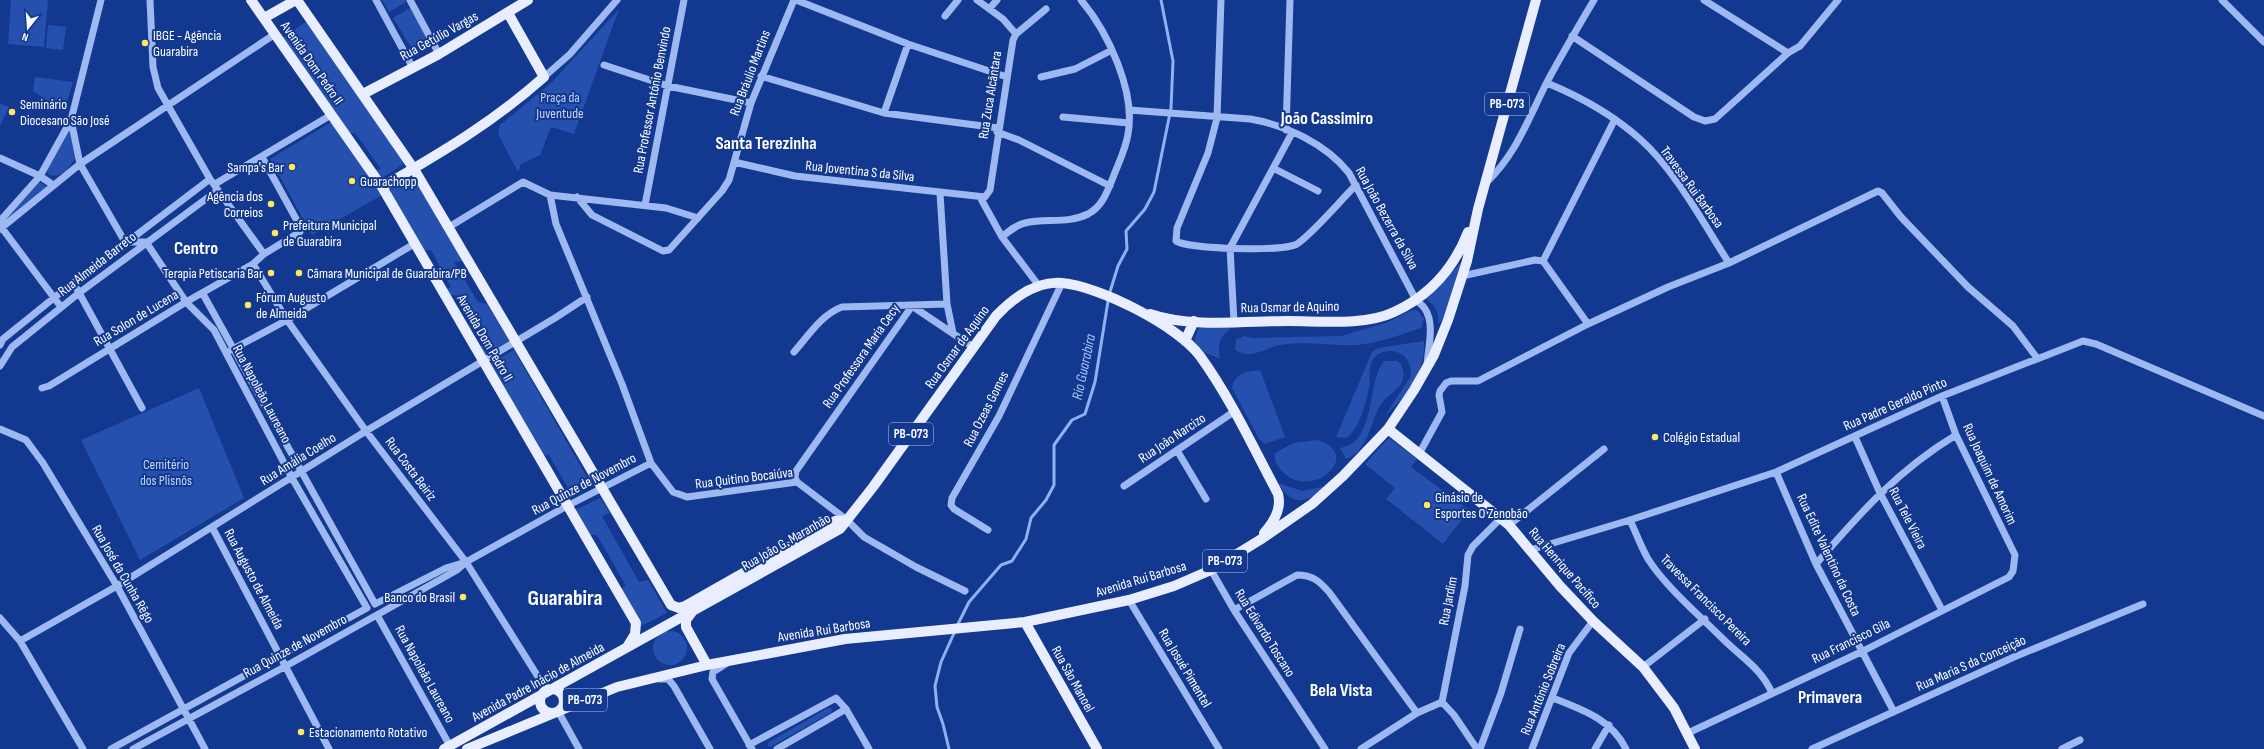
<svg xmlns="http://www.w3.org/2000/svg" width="2264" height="749" font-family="'Sofia Sans Condensed',sans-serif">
	<rect width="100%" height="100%" fill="#13388f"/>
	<path fill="#2550ae" d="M 11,0 L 48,0 L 44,47 L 8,44 Z
		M 382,0 L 405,0 L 406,2 L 389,12 Z
		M 410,8 L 432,44 L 415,54 L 393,18 Z
		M 619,9 L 574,134 L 551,127 L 540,155 L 521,164 L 518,172 L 498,134 L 500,125 L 551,83 Z
		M 307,21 L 405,163 L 381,179 L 375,170 L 381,169 L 355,133 L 348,133 L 282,38 Z
		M 48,25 L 66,27 L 63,50 L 46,48 Z
		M 35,77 L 73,82 L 64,111 L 33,91 Z
		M 0,103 L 9,107 L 1,124 L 0,124 Z
		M 333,121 L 384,194 L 312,235 L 270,159 Z
		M 70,129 L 75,159 C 68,169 60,180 48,174 L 47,170 Z
		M 414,175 L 463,261 L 454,262 L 478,302 L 487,304 L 509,341 L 484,356 L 478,346 L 485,345 L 455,295 L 448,295 L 445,289 L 451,287 L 431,250 L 423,250 L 387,190 Z
		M 40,182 L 47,187 L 4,224 L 1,223 Z
		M 1463,260 L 1445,317 L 1438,324 C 1439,312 1436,306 1426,299 Z
		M 1412,310 L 1417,310 L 1424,319 L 1421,328 C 1403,334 1384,341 1365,344 C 1337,348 1309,340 1280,345 C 1266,348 1247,361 1235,349 L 1236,340 L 1244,336 L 1252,338 L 1341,336 L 1388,322 Z
		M 1204,327 L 1232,327 C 1220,337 1217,342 1220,359 L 1204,352 L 1196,346 L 1195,340 L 1198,329 Z
		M 1424,341 C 1425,373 1410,391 1388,413 L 1386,414 L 1411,376 C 1411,368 1410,362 1404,356 C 1396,349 1381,349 1374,358 C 1367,368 1371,377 1369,388 C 1365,406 1360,426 1347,438 L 1336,437 L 1372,352 L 1378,348 Z
		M 514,350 L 592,486 L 568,499 L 563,490 L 568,488 L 549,455 L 542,456 L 489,364 Z
		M 1384,361 L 1397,361 L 1401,364 C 1403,370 1405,375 1402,382 C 1398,391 1387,395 1381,404 C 1370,421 1369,451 1346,459 L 1340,448 C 1377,442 1366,383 1384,361 Z
		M 1260,370 L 1285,437 L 1265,444 L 1259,439 L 1232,388 C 1235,372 1246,372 1260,370 Z
		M 199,388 L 244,498 L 140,560 L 81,440 Z
		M 1389,438 L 1417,459 L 1411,467 L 1469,510 L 1443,544 L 1386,499 L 1395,488 L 1365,464 Z
		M 1318,440 C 1365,456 1310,501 1283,472 C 1277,466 1274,461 1275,453 L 1293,443 Z
		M 1278,483 L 1302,491 L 1327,486 C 1307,503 1293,508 1278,483 Z
		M 600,498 L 610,513 L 602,516 L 639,582 L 648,580 L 667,613 L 641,626 L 620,589 L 626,586 L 597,535 L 589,535 L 575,510 Z
		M653 648a17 17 0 1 1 34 0a17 17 0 1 1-34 0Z
		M 828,708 L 831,708 L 832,712 L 770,747 L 767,746 L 769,742 Z"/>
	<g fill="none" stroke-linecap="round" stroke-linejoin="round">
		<path stroke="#90b0f4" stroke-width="3" d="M 957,626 L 969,602 L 1001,565 L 1012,561 L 1026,539 L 1031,518 L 1046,500 L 1054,485 L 1054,445 L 1072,420 L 1085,414 L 1095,382 L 1109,295 L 1118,266 L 1127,249 L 1126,231 L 1145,209 L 1154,192 L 1171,108 L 1173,61 L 1161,0
			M 949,749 L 943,724 L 937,707 L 935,686 L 941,662 L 955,631"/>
		<path stroke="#9eb8f1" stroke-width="7" d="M 150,0 L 153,67 L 158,88 L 210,179 L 264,254
			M 376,0 L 413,68
			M 410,0 L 439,54
			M 796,0 L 908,44 L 1007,77
			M 977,0 L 1003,19 L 1016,34
			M 1221,0 L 1217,118 L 1208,153 L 1177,228 L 1176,241 C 1188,249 1284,252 1297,244 C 1314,232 1340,201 1356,185
			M 1704,0 L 1788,53
			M 2222,0 L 2264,42
			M 989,9 L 997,0
			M 945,16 L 958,0
			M 1572,36 L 1694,117 L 1705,121 L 1715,119 L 1788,53 L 1800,46 L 1838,0
			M 604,65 L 668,86 L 751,103
			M 761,76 L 884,113 L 998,128
			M 544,77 L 570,54 L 617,0
			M 1041,77 L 1075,69 L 1112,50
			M 1547,83 C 1581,97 1613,115 1640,139 C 1676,171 1703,223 1729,263
			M 1129,110 L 1250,119 C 1286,125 1326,144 1349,173 L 1416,300 C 1419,303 1423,305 1425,309 C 1435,323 1428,349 1427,365
			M 884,113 L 908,44
			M 1063,117 L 1129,123
			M 71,120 L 80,164 L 125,242 L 146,242 L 186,302 L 214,330 L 292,478 L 367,608 L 111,749
			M 1286,130 L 1290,0
			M 997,132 L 1019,140 L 1110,186
			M 0,158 L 40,176 L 53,185
			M 734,162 L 795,176 L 985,197 L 990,190 L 1013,40 L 1016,34 L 1046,9
			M 1273,168 L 1318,191
			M 1486,183 C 1517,153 1528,119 1547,82 C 1562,54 1578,27 1594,0
			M 215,184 L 331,115
			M 940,193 L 947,304 L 953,333
			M 550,195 L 556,224 L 622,384 L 651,463 L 673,492 L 687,497 L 797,482 L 847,520 L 864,537 L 916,567 L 965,591
			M 577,197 L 592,215 L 663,251 L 669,250 L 722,191 L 729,180 L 751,103 L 794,0
			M 980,197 L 1002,237 L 1039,286
			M 645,205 L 684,0
			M 0,221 L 40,176 L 71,120 L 101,0
			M 449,227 L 523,182 L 550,195 L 666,208 L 698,218
			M 2,228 L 61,307
			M 0,229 L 80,164 L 275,34
			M 1002,237 C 1009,231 1016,225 1025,223 C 1046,218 1068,224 1088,214 C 1103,206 1108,190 1114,175 C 1119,162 1126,148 1128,134 C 1136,92 1108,32 1081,0
			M 1543,261 L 1615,119
			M 253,264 L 287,320 L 366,431 L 466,562 L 547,691
			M 1462,276 L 1535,260 L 1543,261 L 1588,324
			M 77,289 L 142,408
			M 203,294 L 375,604 L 446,568 L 466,562
			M 1234,322 L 1230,248 L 1292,133
			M 0,345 L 3,339 L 55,297 L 210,179
			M 231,350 L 287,320 L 414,244
			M 794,352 C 808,336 822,314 842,307 L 947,304
			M 0,366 L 12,347 L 79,293 L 218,190
			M 42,388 L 49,386 L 186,302 L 253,264 L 264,254 L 300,232 L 301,228 L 262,157
			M 0,429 L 26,440 L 43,463 L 117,586 L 205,749
			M 1855,437 L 1880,493 L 1942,610
			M 1178,452 L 1206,499
			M 1419,454 L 1442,412 L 1439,395 L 1440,391 L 1446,383 L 1451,381 L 1478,381 L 1588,324 L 1668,287 L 1729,263 L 1878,191 L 1882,193 L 1901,217 L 1968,287 L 2013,326 L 2037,358
			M 1776,472 L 1816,564 L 1894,712
			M 797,482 L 795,477 L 796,471 L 912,306 L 973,347
			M 1124,486 L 1235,411
			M 1630,520 C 1636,533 1641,547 1648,559 C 1665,586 1700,616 1723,639 C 1741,657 1761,668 1772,693
			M 1509,525 L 1604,449
			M 212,527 L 329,749
			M 988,530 L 954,509 L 951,505 L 952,498 L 999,416 L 1062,283
			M 1530,550 L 1630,520 L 1776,472 L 1942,396 L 2083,341 L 2096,344 L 2264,416
			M 1816,564 C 1860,513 1898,470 1956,435
			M 1211,570 L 1234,610 L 1325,749
			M 1129,600 L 1219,749
			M 1234,610 L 1297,575 C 1313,575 1319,581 1329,592 L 1417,713
			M 377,615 L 450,746
			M 0,618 L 20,641 L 83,749
			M 20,641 L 117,586 L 366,431 L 555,318 L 587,297
			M 727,663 L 713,672 L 712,679 L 752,749
			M 1643,667 L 1705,619
			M 660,679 L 668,679 L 674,686 L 710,749
			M 1553,698 C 1583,710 1611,719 1626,749
			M 1442,702 L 1465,586 L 1468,555 L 1473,546 L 1501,518
			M 1442,702 L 1454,715 L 1477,749
			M 558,711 L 579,749
			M 1688,733 L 1861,652 L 2009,577 L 2013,571 L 2015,555 L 1956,435 L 1942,396
			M 749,745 L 836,698 L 846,709 L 869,749
			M 133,749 L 286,666 L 457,570 L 466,562 L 567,506 L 651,463
			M 777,749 L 846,709
			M 1361,749 L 1417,713 L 1442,702
			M 1480,749 L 1501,693 L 1520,629
			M 1532,749 L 1569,653 L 1593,621
			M 1595,749 L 1609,725
			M 1812,749 L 2014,657 L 2143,604
			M 2062,749 L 2080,740"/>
		<path stroke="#e8eeff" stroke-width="10" d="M 251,0 L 382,187 L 636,623 L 635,634 L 627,647
			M 297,0 L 414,169 L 671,605 L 679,608 L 685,606 L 835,521 L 847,520
			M 264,18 L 296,0
			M 363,94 L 439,54 L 528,0
			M 382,187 C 442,152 492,123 544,77 L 508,13
			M 1150,314 C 1191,328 1246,321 1289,321 C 1320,321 1365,326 1394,312 C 1429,296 1454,268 1468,232
			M 1185,341 L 1194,321
			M 1388,429 L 1509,525 L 1560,586 L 1593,621 L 1643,667 L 1674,708 L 1695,749
			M 692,612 L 686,620 L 686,627 L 707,665
			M 1025,622 L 1097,749
			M540 701a12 12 0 1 1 24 0a12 12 0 1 1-24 0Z
			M 444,749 L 840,529 L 873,487 L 996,316 C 1013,298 1036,281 1062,283 C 1099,286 1178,326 1200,356 C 1231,399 1253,447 1278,494 C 1282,509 1274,522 1264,533
			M 467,749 L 617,687 L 707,665 L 845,639 L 1025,622 L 1129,600 L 1174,586 L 1211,570 L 1263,538 L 1312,504 L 1343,476 L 1388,429 L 1414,390 L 1434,355 L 1448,320 L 1467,261 L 1478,209 L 1536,0"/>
	</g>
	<g fill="#ffe85e" stroke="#13388f" stroke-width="1.5">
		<circle cx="145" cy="43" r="4"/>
		<circle cx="12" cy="112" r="4"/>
		<circle cx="292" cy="167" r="4"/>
		<circle cx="352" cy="181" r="4"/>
		<circle cx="271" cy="204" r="4"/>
		<circle cx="275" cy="233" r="4"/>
		<circle cx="271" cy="273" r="4"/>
		<circle cx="299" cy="273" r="4"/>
		<circle cx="248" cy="305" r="4"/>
		<circle cx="1655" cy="437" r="4"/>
		<circle cx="1427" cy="505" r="4"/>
		<circle cx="463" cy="597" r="4"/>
		<circle cx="301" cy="732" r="4"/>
	</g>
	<g text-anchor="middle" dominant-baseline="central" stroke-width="4" stroke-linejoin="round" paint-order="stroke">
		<g fill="#13388f" stroke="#b8c3dd" stroke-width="1">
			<rect x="1485" y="93" width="44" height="22" rx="3"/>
			<rect x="889" y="423" width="44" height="22" rx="3"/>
			<rect x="1203" y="550" width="44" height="22" rx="3"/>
			<rect x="563" y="689" width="44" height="22" rx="3"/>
		</g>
		<g font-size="13" font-weight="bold" fill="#fff">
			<text x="1507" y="104">PB-073</text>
			<text x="911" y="434">PB-073</text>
			<text x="1225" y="561">PB-073</text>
			<text x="585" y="700">PB-073</text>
		</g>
		<g font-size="14" fill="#fff" stroke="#13388f" text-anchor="start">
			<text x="153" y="35">IBGE - Agência<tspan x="153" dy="16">Guarabira</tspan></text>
			<text x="20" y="104">Seminário<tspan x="20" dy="16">Diocesano São José</tspan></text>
			<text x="284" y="167" text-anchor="end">Sampa's Bar</text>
			<text x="360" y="181">Guarachopp</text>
			<text x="263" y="196" text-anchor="end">Agência dos<tspan x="263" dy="16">Correios</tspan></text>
			<text x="283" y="225">Prefeitura Municipal<tspan x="283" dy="16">de Guarabira</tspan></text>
			<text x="263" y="273" text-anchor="end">Terapia Petiscaria Bar</text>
			<text x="307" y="273">Câmara Municipal de Guarabira/PB</text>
			<text x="256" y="297">Fórum Augusto<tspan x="256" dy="16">de Almeida</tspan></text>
			<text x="1663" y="437">Colégio Estadual</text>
			<text x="1435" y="497">Ginásio de<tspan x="1435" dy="16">Esportes O Zenobão</tspan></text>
			<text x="455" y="597" text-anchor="end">Banco do Brasil</text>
			<text x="309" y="732">Estacionamento Rotativo</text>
		</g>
		<g font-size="14" fill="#fff" stroke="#13388f">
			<text transform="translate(439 36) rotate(-29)">Rua Getúlio Vargas</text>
			<text transform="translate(312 63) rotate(55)">Avenida Dom Pedro II</text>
			<text transform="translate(750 73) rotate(-69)">Rua Bráulio Martins</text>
			<text transform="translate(990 95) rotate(-81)">Rua Zuca Alcântara</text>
			<text transform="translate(652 100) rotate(-79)">Rua Professor António Benvindo</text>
			<text transform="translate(860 171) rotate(6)">Rua Joventina S da Silva</text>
			<text transform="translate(1692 187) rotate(54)">Travessa Rui Barbosa</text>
			<text transform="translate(1387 218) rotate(61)">Rua João Bezerra da Silva</text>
			<text transform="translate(97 264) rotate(-38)">Rua Almeida Barreto</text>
			<text transform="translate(1290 307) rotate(-1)">Rua Osmar de Aquino</text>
			<text transform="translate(136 318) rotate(-31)">Rua Solon de Lucena</text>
			<text transform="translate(485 338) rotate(60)">Avenida Dom Pedro II</text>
			<text transform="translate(957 347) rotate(-54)">Rua Osmar de Aquino</text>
			<text transform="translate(861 356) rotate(-55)">Rua Professora Maria Cecy</text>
			<text transform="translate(262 394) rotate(62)">Rua Napoleão Laureano</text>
			<text transform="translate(1895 404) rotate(-24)">Rua Padre Geraldo Pinto</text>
			<text transform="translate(986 409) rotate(-63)">Rua Ozeas Gomes</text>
			<text transform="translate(1172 438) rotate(-34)">Rua João Narcizo</text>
			<text transform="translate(298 459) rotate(-32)">Rua Amália Coelho</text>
			<text transform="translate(411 469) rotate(53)">Rua Costa Beiriz</text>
			<text transform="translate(1990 474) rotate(65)">Rua Joaquim de Amorim</text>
			<text transform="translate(744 478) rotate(-7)">Rua Quitino Bocaiúva</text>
			<text transform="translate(584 484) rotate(-28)">Rua Quinze de Novembro</text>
			<text transform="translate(1908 518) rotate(63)">Rua Tele Vieira</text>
			<text transform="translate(786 542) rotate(-30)">Rua João G. Maranhão</text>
			<text transform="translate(1829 555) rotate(65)">Rua Edite Valentino da Costa</text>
			<text transform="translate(1565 568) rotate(49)">Rua Henrique Pacífico</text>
			<text transform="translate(123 574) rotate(60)">Rua José da Cunha Rêgo</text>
			<text transform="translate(254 579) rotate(62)">Rua Augusto de Almeida</text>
			<text transform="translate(1141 579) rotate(-17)">Avenida Rui Barbosa</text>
			<text transform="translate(1706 600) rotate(45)">Travessa Francisco Pereira</text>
			<text transform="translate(1448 601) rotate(-79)">Rua Jardim</text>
			<text transform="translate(824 630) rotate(-9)">Avenida Rui Barbosa</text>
			<text transform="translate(1265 633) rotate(58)">Rua Edivardo Toscano</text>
			<text transform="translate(1851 641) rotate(-26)">Rua Francisco Gila</text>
			<text transform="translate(295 646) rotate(-29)">Rua Quinze de Novembro</text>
			<text transform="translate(1971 663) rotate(-24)">Rua Maria S da Conceição</text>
			<text transform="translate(1185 668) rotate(59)">Rua Josué Pimentel</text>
			<text transform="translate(425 674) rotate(61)">Rua Napoleão Laureano</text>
			<text transform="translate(1073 679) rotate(61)">Rua São Manoel</text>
			<text transform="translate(538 682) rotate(-29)">Avenida Padre Inácio de Almeida</text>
			<text transform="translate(1543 689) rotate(-68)">Rua António Sobreira</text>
		</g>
		<g font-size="14" fill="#c5d6fc" stroke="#13388f">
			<text x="560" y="97">Praça da<tspan x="560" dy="16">Juventude</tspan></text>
			<text x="166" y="464">Cemitério<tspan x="166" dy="16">dos Plisnôs</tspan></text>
		</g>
		<g font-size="15" font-style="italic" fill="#aac3f8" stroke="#13388f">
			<text transform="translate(1084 367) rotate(-78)">Rio Guarabira</text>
		</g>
		<g font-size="18" font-weight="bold" fill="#fff" stroke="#13388f">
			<text x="1327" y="118">João Cassimiro</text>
			<text x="766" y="143">Santa Terezinha</text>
			<text x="196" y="248">Centro</text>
			<text x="1341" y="690">Bela Vista</text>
			<text x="1830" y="697">Primavera</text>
		</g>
		<g font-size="22" font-weight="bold" fill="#fff" stroke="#13388f">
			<text x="565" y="598">Guarabira</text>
		</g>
	</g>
	<g transform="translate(28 28) rotate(197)" stroke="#13388f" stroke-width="3" paint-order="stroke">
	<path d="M0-3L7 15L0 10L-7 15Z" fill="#ffffff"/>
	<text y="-6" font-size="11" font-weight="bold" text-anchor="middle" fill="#ffffff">N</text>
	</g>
</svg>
